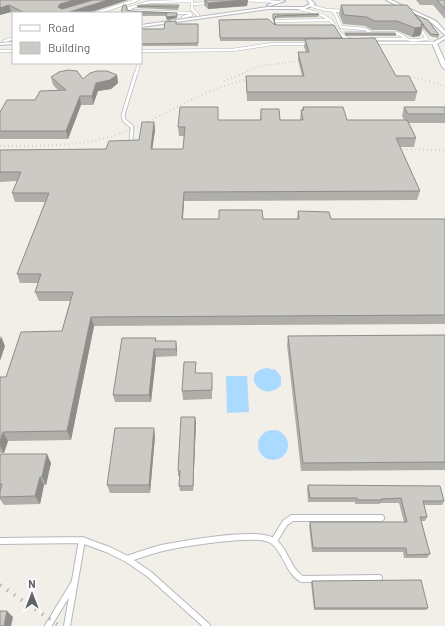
<svg xmlns="http://www.w3.org/2000/svg" width="445" height="626" font-family="Barlow,sans-serif">
	<rect width="100%" height="100%" fill="#f1efe8"/>
	<path fill="#aadaff" d="M 267,368 L 276,370 L 281,377 L 281,385 C 263,405 238,372 267,368 Z
		M 226,376 L 247,376 L 249,412 L 227,413 Z
		M258 445a15 15 0 1 1 30 0a15 15 0 1 1-30 0Z"/>
	<g fill="none" stroke-linecap="round" stroke-linejoin="round">
		<defs>
			<path id="service-far2" d="M 245,0 L 279,2
				M 192,2 L 192,9 L 198,15
				M 192,4 L 210,3
				M 312,6 L 326,10 L 346,11
				M 300,9 C 310,11 321,13 330,20 C 337,26 338,36 349,39
				M 332,11 L 335,13 L 341,27 L 365,29 L 371,33
				M 96,13 L 137,0
				M 183,17 L 191,15 L 190,13 L 133,11 L 129,10 L 129,8 L 150,2 L 192,1
				M 276,21 L 331,20
				M 346,33 L 395,33 C 401,34 402,36 407,39 C 412,42 421,39 427,39 L 419,27
				M 370,39 L 407,39
				M 5,41 L 13,38
				M 372,43 L 434,43
				M 0,51 L 13,51
				M 141,51 L 232,50 L 272,44 L 311,44
				M 136,74 L 139,63"/>
			<path id="service-far1" d="M 131,140 L 132,127 L 124,120 L 123,115 L 136,73"/>
			<path id="service" d="M 0,541 L 82,540 L 109,550 L 127,559 L 149,574 L 207,626
				M 274,541 L 285,523 L 292,518 L 381,518
				M 127,559 C 139,555 150,551 162,548 C 182,544 258,530 273,541 C 286,550 288,572 302,579 L 379,578
				M 48,626 L 73,585
				M 67,626 L 82,540"/>
			<path id="minor" d="M 282,0 L 285,1 L 269,6 L 267,5 Z
				M 307,0 L 311,0 L 315,4 L 305,9 L 268,9 L 141,27 L 141,25 L 268,7 L 304,7 L 310,4 Z
				M 386,0 L 391,0 L 436,21 L 445,31 L 445,35 L 432,23 Z
				M 445,36 L 445,39 L 437,44 L 445,61 L 445,69 L 442,67 L 432,43 Z
				M 13,42 L 13,44 L 0,45 L 0,43 Z"/>
		</defs>
		<use href="#service-far2" stroke="#b5b8bc" stroke-width="3.5"/>
		<use href="#service-far1" stroke="#b5b8bc" stroke-width="4.5"/>
		<use href="#service" stroke="#b5b8bc" stroke-width="8"/>
		<use href="#minor" stroke="#b5b8bc" stroke-width="2"/>
		<use href="#service-far2" stroke="#fff" stroke-width="2.5"/>
		<use href="#service-far1" stroke="#fff" stroke-width="3"/>
		<use href="#service" stroke="#fff" stroke-width="6"/>
		<use href="#minor" fill="#fff" fill-rule="evenodd"/>
		<path stroke="#b6b7b8" stroke-width="1.5" stroke-dasharray="0.5 2.5" stroke-linecap="butt" d="M 242,74 L 260,66 L 297,61"/>
		<path stroke="#b6b7b8" stroke-width="2" stroke-dasharray="0.5 3.5" stroke-linecap="butt" d="M 398,76 L 417,78 L 445,86
			M 224,81 L 244,73
			M 0,146 C 42,146 84,147 124,132 C 171,114 205,86 256,78
			M 391,149 L 445,150"/>
		<path stroke="#b6b7b8" stroke-width="4" stroke-dasharray="1.5 7" stroke-linecap="butt" d="M 0,585 L 60,626"/>
	</g>
	<path fill="#afaea9" d="M 0,0 L 128,0 L 88,13 L 13,13 L 11,12 L 0,15 Z
		M 204,0 L 248,0 L 247,6 L 208,9 L 204,5 Z
		M 416,0 L 445,0 L 445,19 L 433,5 L 420,5 Z
		M 123,5 L 126,5 L 127,10 L 132,11 L 177,13 L 177,18 L 167,20 L 167,16 L 141,16 L 141,13 L 121,13 Z
		M 179,5 L 178,10 L 138,8 L 137,6 Z
		M 341,5 L 414,14 L 439,35 L 438,38 L 430,36 L 423,28 L 421,34 L 420,34 L 420,36 L 412,37 L 395,30 L 372,30 L 365,26 L 343,24 L 339,14 Z
		M 273,14 L 319,14 L 318,17 L 276,18 L 274,21 L 275,24 L 277,25 L 342,38 L 417,92 L 415,101 L 247,101 L 246,84 L 246,76 L 302,76 L 298,60 L 298,52 L 306,52 L 304,47 L 305,41 L 220,41 L 219,20 L 274,24 Z
		M 176,24 L 198,24 L 198,46 L 141,46 L 141,29 L 164,29 Z
		M 345,33 L 396,34 L 396,36 L 345,36 Z
		M 117,75 L 118,83 L 111,89 L 98,91 L 93,105 L 81,105 L 68,139 L 0,139 L 0,112 L 35,100 L 59,91 L 53,85 L 51,77 L 83,79 Z
		M 303,107 L 347,120 L 404,120 L 402,116 L 404,107 L 445,107 L 445,123 L 409,123 L 416,138 L 414,147 L 400,147 L 420,191 L 417,200 L 184,201 L 183,219 L 297,219 L 298,211 L 331,219 L 445,219 L 445,324 L 94,326 L 71,440 L 8,441 L 4,453 L 0,453 L 0,377 L 6,377 L 62,331 L 70,301 L 39,301 L 35,292 L 38,283 L 20,283 L 17,274 L 45,202 L 15,202 L 12,193 L 17,181 L 0,182 L 0,150 L 106,149 L 139,140 L 154,122 L 155,130 L 152,149 L 183,149 L 184,136 L 179,136 L 178,127 L 218,120 L 260,120 L 261,109 L 280,120 L 300,120 L 301,110 L 302,110 Z
		M 445,335 L 445,470 L 301,471 L 287,345 L 288,336 Z
		M 156,338 L 156,341 L 177,349 L 177,356 L 156,357 L 151,402 L 115,402 L 113,395 Z
		M 196,373 L 212,373 L 212,399 L 183,400 L 182,391 Z
		M 196,422 L 193,491 L 180,491 L 179,486 L 180,476 L 178,476 L 178,471 Z
		M 155,436 L 150,493 L 110,493 L 107,485 Z
		M 0,457 L 51,463 L 46,485 L 44,485 L 40,504 L 4,505 L 0,499 Z
		M 308,485 L 444,501 L 442,505 L 424,505 L 427,517 L 425,521 L 421,521 L 430,554 L 427,558 L 404,558 L 403,552 L 312,552 L 309,526 L 310,522 L 404,522 L 399,503 L 380,503 L 380,504 L 355,504 L 355,502 L 308,502 L 307,489 Z
		M 312,581 L 428,608 L 426,610 L 314,610 L 311,583 Z"/>
	<path fill="#8f8d8a" d="M 74,0 L 96,0 L 60,13 L 58,7 L 60,4 Z
		M 108,0 L 128,0 L 88,13 L 66,13 Z
		M 248,0 L 247,6 L 208,9 L 208,3 Z
		M 9,5 L 11,12 L 0,15 L 0,8 Z
		M 177,16 L 177,18 L 167,20 L 166,17 Z
		M 422,27 L 420,36 L 412,37 L 415,28 Z
		M 117,75 L 118,83 L 111,89 L 98,91 L 93,105 L 92,96 L 96,83 Z
		M 80,96 L 81,105 L 68,139 L 66,131 Z
		M 154,122 L 155,130 L 151,158 L 151,149 Z
		M 184,192 L 184,201 L 182,229 L 182,219 Z
		M 91,317 L 94,326 L 71,440 L 67,431 Z
		M 1,336 L 5,346 L 0,361 L 0,339 Z
		M 176,341 L 177,349 L 177,356 L 176,349 Z
		M 154,349 L 156,357 L 151,402 L 149,395 Z
		M 195,417 L 196,422 L 193,491 L 193,486 Z
		M 154,428 L 155,436 L 150,493 L 149,485 Z
		M 3,432 L 8,441 L 4,453 L 0,446 L 0,441 Z
		M 47,454 L 51,463 L 46,485 L 42,477 Z
		M 40,477 L 44,485 L 40,504 L 35,496 Z
		M 7,611 L 13,617 L 11,626 L 4,626 Z"/>
	<path fill="#cccac5" stroke="#8f8d8a" d="M 0,0 L 74,0 L 60,4 L 58,7 L 62,9 L 93,0 L 108,0 L 66,13 L 25,13 L 9,5 L 0,8 Z
		M 205,0 L 245,0 L 208,3 Z
		M 437,0 L 445,0 L 445,9 Z
		M 123,5 L 126,5 L 127,10 L 132,11 L 177,13 L 177,16 L 166,17 L 167,13 L 121,13 Z
		M 141,5 L 179,5 L 178,7 L 137,6 Z
		M 341,5 L 407,5 L 424,25 L 421,24 L 422,27 L 415,28 L 397,21 L 374,21 L 367,17 L 344,15 Z
		M 273,14 L 319,14 L 276,16 L 273,19 Z
		M 414,14 L 428,20 L 439,35 L 431,34 Z
		M 268,19 L 275,25 L 274,19 L 275,24 L 277,25 L 334,25 L 342,38 L 220,38 L 219,20 Z
		M 176,21 L 176,24 L 198,24 L 198,43 L 141,44 L 141,29 L 164,29 L 165,22 Z
		M 345,33 L 395,33 L 396,34 L 346,34 Z
		M 375,38 L 396,76 L 409,76 L 417,92 L 247,92 L 246,76 L 304,76 L 298,52 L 309,52 L 305,39 Z
		M 68,70 L 77,71 L 83,79 L 90,73 L 97,71 L 107,71 L 117,75 L 110,80 L 96,83 L 92,96 L 80,96 L 66,131 L 0,131 L 0,112 L 7,100 L 35,100 L 40,91 L 66,90 L 51,77 L 59,72 Z
		M 180,107 L 218,107 L 218,120 L 261,120 L 261,109 L 279,109 L 280,120 L 303,120 L 301,110 L 304,110 L 303,107 L 343,107 L 347,120 L 407,120 L 416,138 L 396,138 L 420,191 L 184,192 L 182,219 L 219,219 L 219,210 L 262,210 L 263,219 L 299,219 L 298,211 L 329,212 L 331,219 L 445,219 L 445,315 L 91,317 L 67,431 L 3,432 L 0,441 L 0,377 L 6,377 L 21,332 L 62,331 L 73,292 L 35,292 L 41,274 L 17,274 L 49,193 L 12,193 L 21,172 L 0,172 L 0,150 L 106,149 L 109,141 L 139,140 L 142,122 L 154,122 L 151,149 L 183,149 L 185,127 L 178,127 Z
		M 404,107 L 445,107 L 445,114 L 408,114 Z
		M 445,335 L 445,462 L 303,463 L 288,336 Z
		M 122,338 L 156,338 L 155,341 L 176,341 L 176,349 L 154,349 L 149,395 L 113,395 Z
		M 184,362 L 196,362 L 195,373 L 212,373 L 212,390 L 182,391 Z
		M 181,417 L 195,417 L 193,486 L 179,486 L 180,471 L 178,471 Z
		M 115,428 L 154,428 L 149,485 L 107,485 Z
		M 1,454 L 47,454 L 42,477 L 40,477 L 35,496 L 0,497 L 0,492 L 2,484 L 0,484 L 0,457 Z
		M 308,485 L 440,486 L 444,501 L 423,501 L 427,517 L 420,517 L 430,554 L 407,555 L 406,548 L 313,548 L 310,522 L 407,522 L 401,498 L 381,499 L 382,500 L 357,500 L 357,498 L 310,498 Z
		M 421,580 L 428,608 L 315,608 L 312,581 Z
		M 0,611 L 7,611 L 4,626 L 0,626 Z"/>
	<rect x="12" y="12" width="130" height="52" fill="#ffffff" stroke="#bfc1c3"/>
	<rect x="20" y="25" width="20" height="6" fill="#ffffff" stroke="#bfc1c3"/>
	<text x="48" y="32" font-size="12" fill="#5f6368">Road</text>
	<rect x="20" y="42" width="20" height="12" fill="#cccac5" stroke="#bfc1c3"/>
	<text x="48" y="52" font-size="12" fill="#5f6368">Building</text>
	<g transform="translate(32 594)" stroke="#ffffff" stroke-width="3" paint-order="stroke">
	<path d="M0-3L7 15L0 10L-7 15Z" fill="#5f6368"/>
	<text y="-6" font-size="11" font-weight="bold" text-anchor="middle" fill="#5f6368">N</text>
	</g>
</svg>
